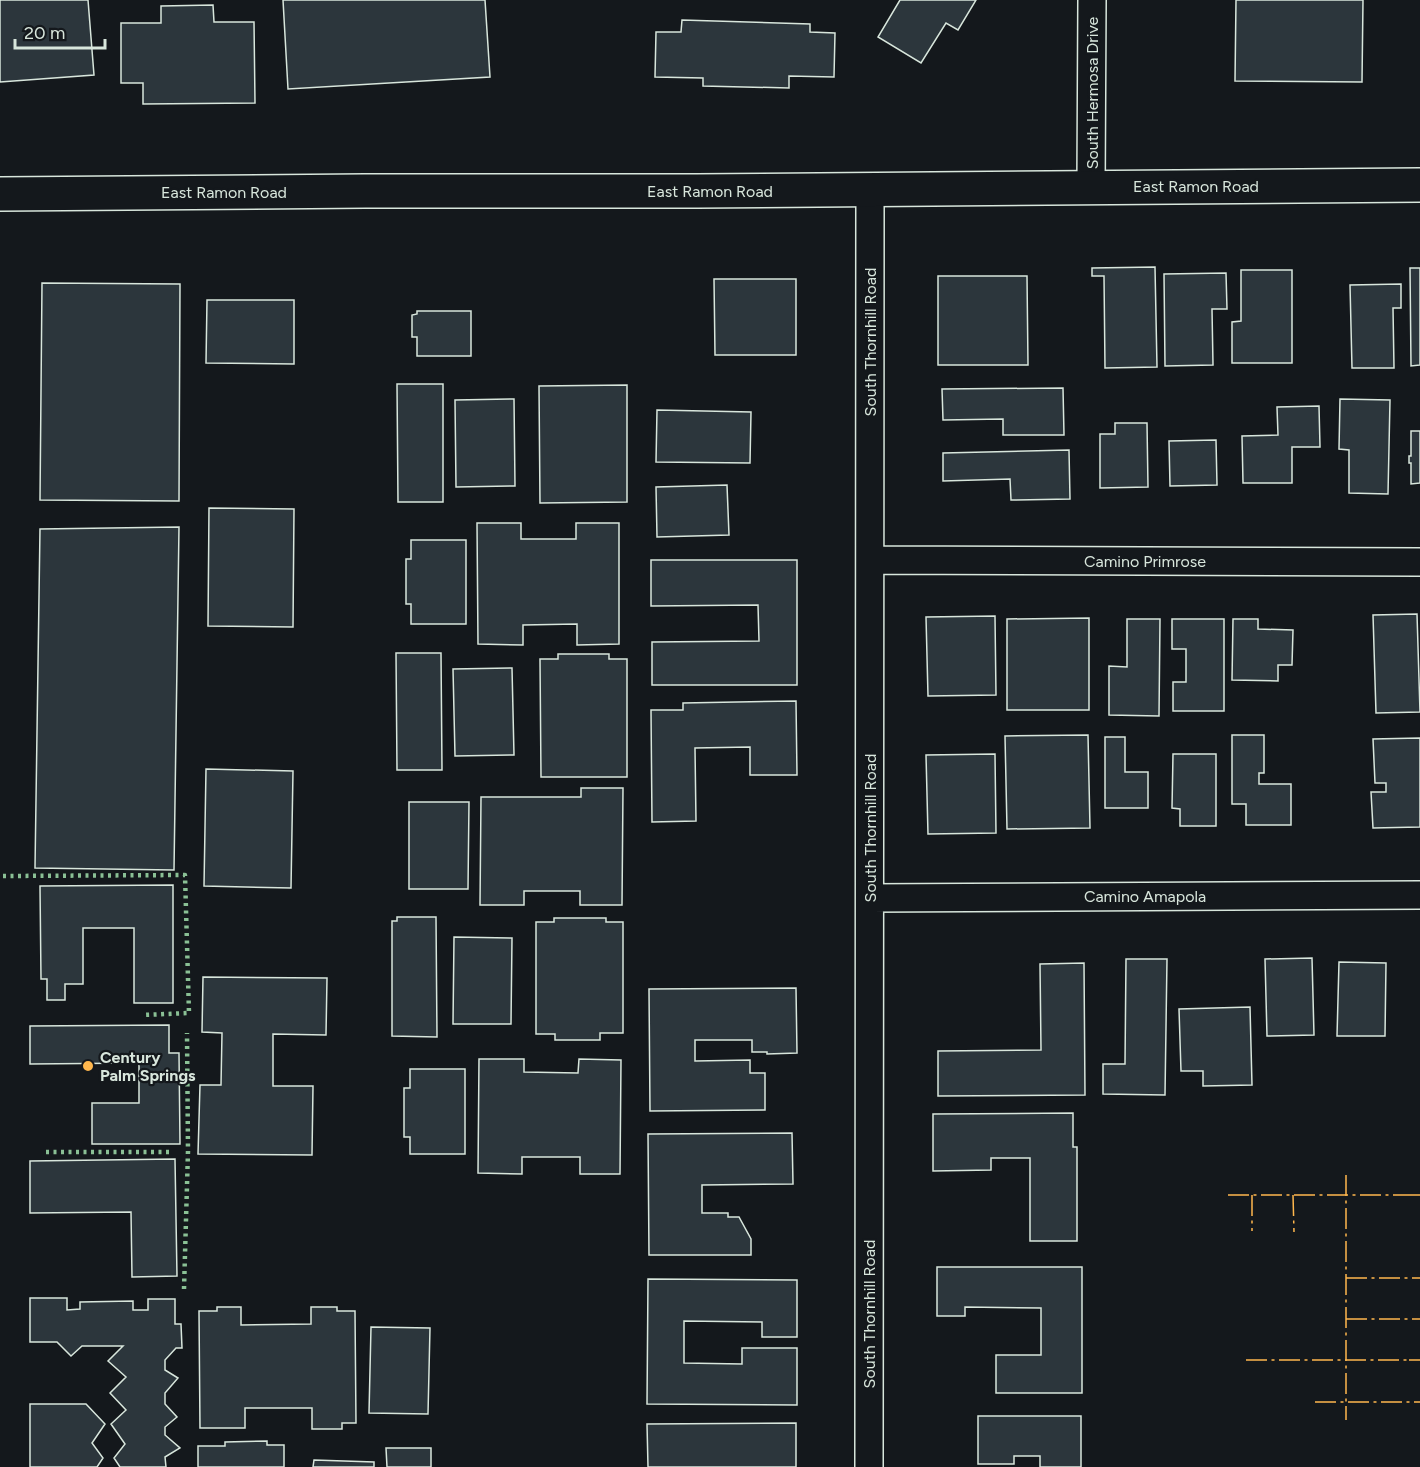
<svg xmlns="http://www.w3.org/2000/svg" width="1420" height="1467" font-family="Figtree,sans-serif">
	<rect width="100%" height="100%" fill="#14181c"/>
	<path fill="#2c363c" stroke="#d8e6dc" stroke-width="1.5" d="M 0,0 L 88,0 L 94,75 L 0,82 Z
		M 283,0 L 485,0 L 490,77 L 288,89 Z
		M 900,0 L 976,0 L 958,30 L 946,23 L 921,63 L 878,37 Z
		M 1236,0 L 1363,0 L 1362,82 L 1235,81 Z
		M 213,5 L 214,22 L 254,22 L 255,103 L 143,104 L 143,83 L 121,83 L 121,23 L 161,23 L 161,6 Z
		M 682,20 L 810,24 L 810,32 L 835,33 L 834,77 L 789,76 L 789,88 L 703,86 L 703,78 L 655,77 L 656,32 L 681,32 Z
		M 1155,267 L 1157,367 L 1105,368 L 1104,276 L 1092,276 L 1092,268 Z
		M 1410,268 L 1420,268 L 1420,365 L 1411,366 Z
		M 1241,270 L 1292,270 L 1292,363 L 1232,363 L 1232,322 L 1241,321 Z
		M 1226,273 L 1227,309 L 1212,309 L 1213,365 L 1165,366 L 1164,274 Z
		M 938,276 L 1027,276 L 1028,365 L 938,365 Z
		M 714,279 L 796,279 L 796,355 L 715,355 Z
		M 42,283 L 180,284 L 179,501 L 40,500 Z
		M 1401,284 L 1401,308 L 1393,308 L 1394,368 L 1352,368 L 1350,285 Z
		M 207,300 L 294,300 L 294,364 L 206,363 Z
		M 417,311 L 471,311 L 471,356 L 417,356 L 417,337 L 412,337 L 412,315 L 417,314 Z
		M 397,384 L 443,384 L 443,502 L 398,502 Z
		M 627,385 L 627,502 L 540,503 L 539,386 Z
		M 1063,388 L 1064,435 L 1003,435 L 1003,419 L 943,420 L 942,389 Z
		M 514,399 L 515,486 L 456,487 L 455,400 Z
		M 1340,399 L 1390,400 L 1388,494 L 1349,493 L 1349,450 L 1339,449 Z
		M 1319,406 L 1320,447 L 1292,447 L 1292,483 L 1243,483 L 1242,436 L 1278,435 L 1277,407 Z
		M 657,410 L 751,412 L 750,463 L 656,462 Z
		M 1115,423 L 1147,423 L 1148,487 L 1100,488 L 1100,434 L 1115,434 Z
		M 1411,431 L 1420,431 L 1420,483 L 1411,484 L 1411,463 L 1409,463 L 1409,456 L 1411,456 Z
		M 1216,440 L 1217,485 L 1170,486 L 1169,441 Z
		M 1069,450 L 1070,499 L 1011,500 L 1010,479 L 943,481 L 943,453 Z
		M 727,485 L 729,535 L 657,537 L 656,487 Z
		M 209,508 L 294,509 L 293,627 L 208,626 Z
		M 477,523 L 521,523 L 521,539 L 576,539 L 576,523 L 619,523 L 619,644 L 577,645 L 577,624 L 523,625 L 523,645 L 478,644 Z
		M 179,527 L 174,870 L 35,868 L 40,529 Z
		M 411,540 L 466,540 L 466,624 L 411,624 L 411,604 L 406,604 L 406,559 L 411,559 Z
		M 651,560 L 797,560 L 797,685 L 652,685 L 652,642 L 759,641 L 758,605 L 651,606 Z
		M 1417,614 L 1420,712 L 1376,713 L 1373,615 Z
		M 995,616 L 996,695 L 928,696 L 926,617 Z
		M 1089,618 L 1089,710 L 1007,710 L 1007,619 Z
		M 1127,619 L 1160,619 L 1159,716 L 1109,715 L 1109,666 L 1127,667 Z
		M 1172,619 L 1224,619 L 1224,711 L 1173,711 L 1173,682 L 1186,682 L 1186,649 L 1172,649 Z
		M 1233,619 L 1258,619 L 1258,629 L 1293,630 L 1292,665 L 1278,665 L 1278,681 L 1232,680 Z
		M 396,653 L 441,653 L 442,770 L 397,770 Z
		M 558,654 L 609,654 L 609,659 L 627,659 L 627,777 L 541,777 L 540,659 L 558,659 Z
		M 512,668 L 514,755 L 455,756 L 453,669 Z
		M 796,701 L 797,775 L 750,775 L 750,747 L 695,748 L 696,821 L 652,822 L 651,710 L 683,710 L 683,703 Z
		M 1088,735 L 1090,828 L 1007,829 L 1005,736 Z
		M 1232,735 L 1264,735 L 1264,773 L 1259,773 L 1259,784 L 1291,784 L 1291,825 L 1246,825 L 1246,804 L 1232,804 Z
		M 1105,737 L 1125,737 L 1125,772 L 1148,772 L 1148,808 L 1105,808 Z
		M 1420,738 L 1420,827 L 1373,828 L 1371,792 L 1386,792 L 1386,783 L 1375,783 L 1373,739 Z
		M 995,754 L 996,833 L 928,834 L 926,755 Z
		M 1173,754 L 1216,754 L 1216,826 L 1180,826 L 1180,809 L 1172,808 Z
		M 206,769 L 293,771 L 291,888 L 204,886 Z
		M 581,788 L 623,788 L 622,905 L 580,905 L 580,891 L 524,891 L 524,905 L 480,905 L 481,797 L 581,797 Z
		M 409,802 L 469,802 L 468,889 L 409,889 Z
		M 173,885 L 173,1003 L 134,1003 L 134,928 L 83,928 L 83,984 L 65,984 L 65,1000 L 47,1000 L 47,979 L 41,979 L 40,886 Z
		M 397,917 L 436,917 L 437,1037 L 392,1036 L 392,921 L 397,921 Z
		M 554,918 L 606,918 L 606,922 L 623,922 L 623,1033 L 600,1033 L 600,1040 L 555,1040 L 555,1034 L 536,1034 L 536,922 L 554,922 Z
		M 454,937 L 512,938 L 511,1024 L 453,1024 Z
		M 1312,958 L 1314,1035 L 1267,1036 L 1265,959 Z
		M 1126,959 L 1167,959 L 1165,1095 L 1103,1094 L 1103,1064 L 1125,1064 Z
		M 1339,962 L 1386,963 L 1385,1036 L 1337,1036 Z
		M 1084,963 L 1085,1095 L 938,1096 L 938,1051 L 1041,1050 L 1040,964 Z
		M 203,977 L 327,978 L 326,1035 L 273,1034 L 273,1086 L 313,1086 L 312,1155 L 198,1154 L 200,1085 L 221,1085 L 222,1033 L 202,1032 Z
		M 796,988 L 797,1053 L 767,1054 L 767,1052 L 752,1052 L 752,1040 L 695,1040 L 695,1061 L 750,1060 L 750,1073 L 765,1073 L 765,1110 L 650,1111 L 649,989 Z
		M 1250,1007 L 1252,1085 L 1203,1086 L 1203,1071 L 1181,1071 L 1179,1009 Z
		M 169,1025 L 169,1053 L 179,1053 L 180,1144 L 92,1144 L 92,1103 L 139,1103 L 139,1063 L 30,1064 L 30,1026 Z
		M 479,1059 L 524,1059 L 524,1072 L 578,1073 L 579,1059 L 621,1060 L 620,1174 L 580,1174 L 580,1157 L 522,1157 L 522,1174 L 478,1173 Z
		M 410,1069 L 465,1069 L 465,1154 L 410,1154 L 410,1137 L 404,1137 L 404,1088 L 410,1088 Z
		M 1073,1113 L 1073,1147 L 1077,1147 L 1077,1241 L 1030,1241 L 1030,1158 L 991,1158 L 991,1170 L 933,1171 L 933,1114 Z
		M 792,1133 L 793,1184 L 702,1185 L 702,1213 L 728,1213 L 728,1217 L 739,1217 L 751,1239 L 751,1255 L 649,1255 L 648,1134 Z
		M 175,1159 L 177,1276 L 132,1277 L 131,1212 L 30,1213 L 30,1161 Z
		M 937,1267 L 1082,1267 L 1082,1393 L 996,1393 L 996,1355 L 1041,1355 L 1041,1308 L 965,1307 L 965,1316 L 937,1316 Z
		M 648,1279 L 797,1280 L 797,1337 L 762,1337 L 762,1322 L 684,1321 L 684,1363 L 742,1364 L 742,1348 L 797,1348 L 797,1405 L 647,1404 Z
		M 30,1298 L 67,1298 L 67,1310 L 80,1309 L 80,1302 L 133,1301 L 133,1310 L 148,1310 L 148,1299 L 175,1299 L 175,1324 L 181,1324 L 182,1348 L 176,1348 L 165,1360 L 165,1370 L 178,1378 L 165,1393 L 165,1404 L 177,1417 L 165,1427 L 165,1435 L 180,1448 L 165,1457 L 166,1467 L 120,1467 L 114,1458 L 125,1444 L 111,1424 L 126,1410 L 110,1393 L 126,1377 L 108,1361 L 123,1346 L 82,1346 L 71,1356 L 57,1342 L 30,1342 Z
		M 217,1307 L 241,1307 L 241,1325 L 311,1324 L 311,1307 L 337,1307 L 337,1311 L 355,1311 L 356,1423 L 342,1423 L 342,1429 L 312,1429 L 312,1408 L 245,1408 L 245,1428 L 200,1428 L 199,1311 L 217,1311 Z
		M 371,1327 L 430,1328 L 428,1414 L 369,1413 Z
		M 30,1404 L 86,1404 L 105,1424 L 92,1443 L 103,1458 L 97,1467 L 30,1467 Z
		M 978,1416 L 1081,1416 L 1081,1467 L 1040,1467 L 1040,1456 L 1014,1456 L 1014,1464 L 978,1464 Z
		M 796,1423 L 796,1467 L 648,1467 L 647,1424 Z
		M 267,1441 L 267,1445 L 284,1445 L 284,1467 L 198,1467 L 198,1446 L 225,1446 L 225,1442 Z
		M 386,1448 L 431,1448 L 431,1467 L 387,1467 Z
		M 314,1460 L 374,1462 L 374,1467 L 313,1467 Z"/>
	<g fill="none" stroke-linecap="round" stroke-linejoin="round">
		<defs>
			<path id="street" d="M 1091,187 L 1092,0
				M 870,560 L 1420,562
				M 870,898 L 1420,895
				M 869,1467 L 870,189"/>
			<path id="primary" d="M 0,194 L 365,191 L 697,191 L 1420,185"/>
		</defs>
		<use href="#street" stroke="#d8e6dc" stroke-width="30"/>
		<use href="#primary" stroke="#d8e6dc" stroke-width="36"/>
		<use href="#street" stroke="#14181c" stroke-width="27"/>
		<use href="#primary" stroke="#14181c" stroke-width="33"/>
		<path stroke="#8ac095" stroke-width="4.5" stroke-dasharray="3 4.5" stroke-linecap="butt" d="M 3,876 L 185,875 L 189,1013 L 143,1015
			M 46,1152 L 173,1152
			M 184,1289 L 188,1151 L 187,1033"/>
		<path stroke="#ffb74d" stroke-width="1.5" stroke-dasharray="21 4.5 3 4.5" stroke-linecap="butt" d="M 1346,1175 L 1346,1420
			M 1228,1195 L 1411,1195
			M 1252,1195 L 1252,1231
			M 1293,1195 L 1294,1232
			M 1409,1195 L 1420,1195
			M 1346,1278 L 1420,1278
			M 1346,1319 L 1420,1319
			M 1246,1360 L 1411,1360
			M 1409,1360 L 1420,1360
			M 1315,1402 L 1420,1402"/>
	</g>
	<circle fill="#ffb74d" stroke="#14181c" stroke-width="2" cx="88" cy="1066" r="6"/>
	<g text-anchor="middle" dominant-baseline="central" stroke-width="4.5" stroke-linejoin="round" paint-order="stroke">
		<g font-size="16" fill="#d8e6dc" stroke="#14181c">
			<text transform="translate(1092 93) rotate(-90)">South Hermosa Drive</text>
			<text x="1196" y="186">East Ramon Road</text>
			<text x="710" y="191">East Ramon Road</text>
			<text x="224" y="192">East Ramon Road</text>
			<text transform="translate(870 342) rotate(-90)">South Thornhill Road</text>
			<text x="1145" y="561">Camino Primrose</text>
			<text transform="translate(870 828) rotate(-90)">South Thornhill Road</text>
			<text x="1145" y="896">Camino Amapola</text>
			<text transform="translate(869 1314) rotate(-90)">South Thornhill Road</text>
		</g>
		<g font-size="16" font-weight="bold" fill="#d8e6dc" stroke="#14181c" text-anchor="start">
			<text x="100" y="1057">Century<tspan x="100" dy="18">Palm Springs</tspan></text>
		</g>
	</g>
	<path d="M15 39v9h90v-9" fill="none" stroke="#d8e6dc" stroke-width="3"/>
	<text x="24" y="39" font-size="18" fill="#d8e6dc" stroke="#14181c" stroke-width="4.5" paint-order="stroke">20 m</text>
</svg>
